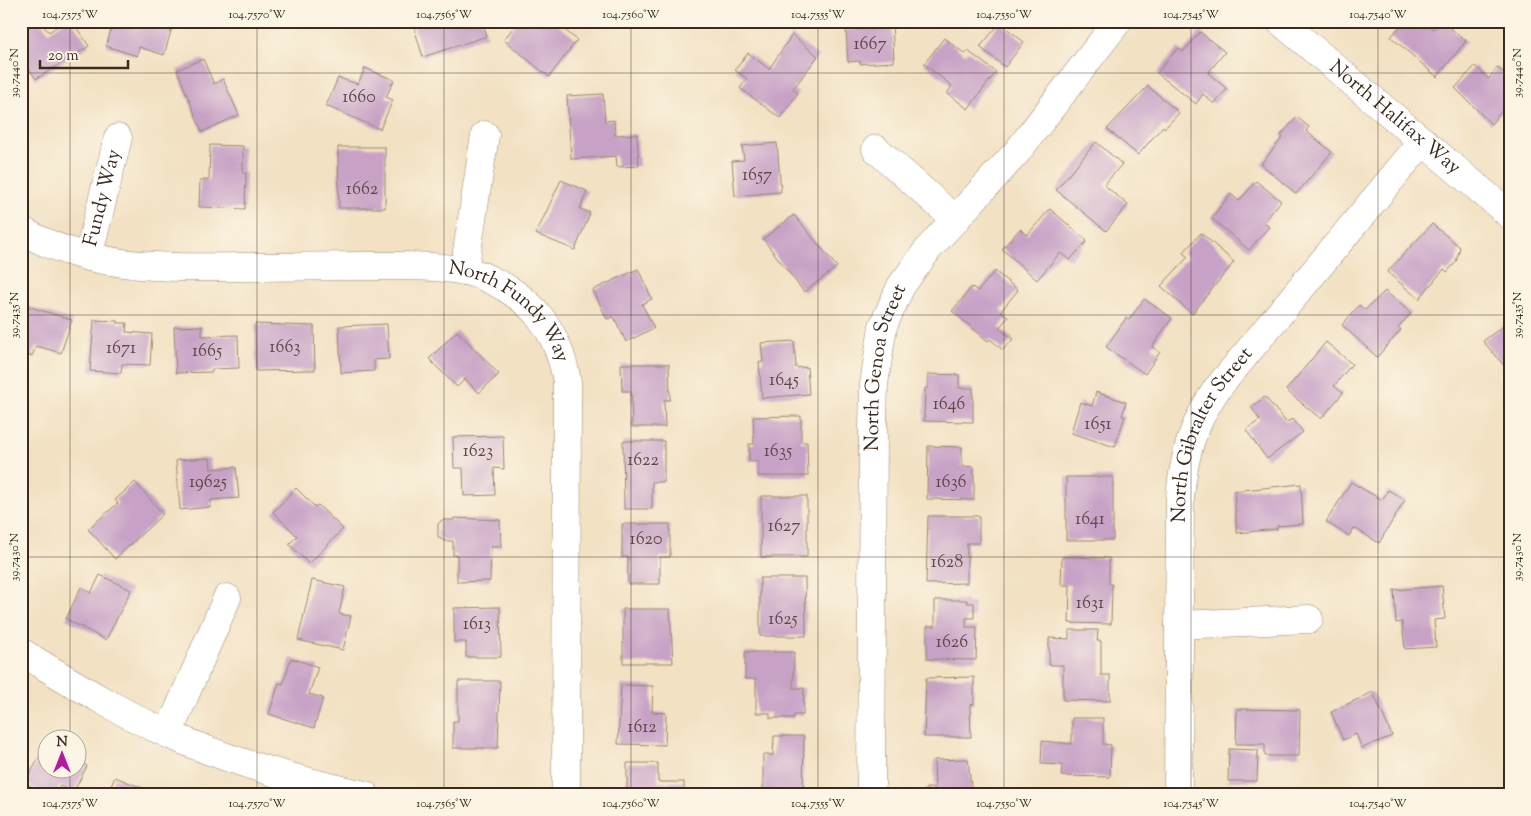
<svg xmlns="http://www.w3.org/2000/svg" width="1531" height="816" font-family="'Sorts Mill Goudy',serif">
	<rect width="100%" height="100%" fill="#fcf5e5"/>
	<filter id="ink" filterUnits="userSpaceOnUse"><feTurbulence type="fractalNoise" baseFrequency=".02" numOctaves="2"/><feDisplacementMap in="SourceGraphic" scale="10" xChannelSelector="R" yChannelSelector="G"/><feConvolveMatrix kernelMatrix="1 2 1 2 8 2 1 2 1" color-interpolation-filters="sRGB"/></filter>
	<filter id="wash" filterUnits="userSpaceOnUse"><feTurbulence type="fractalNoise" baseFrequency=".0096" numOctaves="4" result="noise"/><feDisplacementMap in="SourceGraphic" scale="20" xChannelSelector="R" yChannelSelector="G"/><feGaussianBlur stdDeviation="1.12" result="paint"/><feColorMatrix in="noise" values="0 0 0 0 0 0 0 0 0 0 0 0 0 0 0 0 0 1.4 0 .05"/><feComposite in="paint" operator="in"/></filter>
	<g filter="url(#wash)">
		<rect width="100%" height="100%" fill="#f2e1c2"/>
		<g id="blocks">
			<path fill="#c8a2c6" d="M 39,21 L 49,32 L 65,21 L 72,21 L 89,46 L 36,79 L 21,57 L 21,33 Z
				M 114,21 L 174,21 L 164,55 L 139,47 L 137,56 L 106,46 Z
				M 412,21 L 482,21 L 487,36 L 423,57 Z
				M 518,21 L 553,21 L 577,40 L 549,77 L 504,40 Z
				M 860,21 L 892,21 L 894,62 L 860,64 L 860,61 L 848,62 L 846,30 L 860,29 Z
				M 1404,21 L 1424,21 L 1433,29 L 1442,21 L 1466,41 L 1437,77 L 1391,37 Z
				M 1000,23 L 1024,42 L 1005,67 L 980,47 Z
				M 1200,32 L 1225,52 L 1208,73 L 1227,89 L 1214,104 L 1203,94 L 1196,104 L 1157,73 L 1178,48 L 1183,52 Z
				M 792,35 L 818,56 L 793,89 L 798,93 L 780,118 L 740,88 L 747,79 L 735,70 L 748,53 L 769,69 Z
				M 944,38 L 965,54 L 968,51 L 996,72 L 968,109 L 947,93 L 952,86 L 924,64 Z
				M 203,59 L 214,84 L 223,79 L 239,115 L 202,132 L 177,70 Z
				M 1475,66 L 1489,79 L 1497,67 L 1510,78 L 1510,102 L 1491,124 L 1455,88 Z
				M 365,68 L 394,80 L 386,97 L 393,100 L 380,129 L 326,106 L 338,78 L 358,84 Z
				M 1148,86 L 1179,113 L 1165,128 L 1163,126 L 1138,155 L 1107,129 Z
				M 603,94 L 605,121 L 614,120 L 615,135 L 637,134 L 639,166 L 617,167 L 616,156 L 571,159 L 567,96 Z
				M 1297,117 L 1309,127 L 1306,131 L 1332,152 L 1296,194 L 1261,164 L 1283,137 L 1281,135 Z
				M 1096,142 L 1122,164 L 1104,185 L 1128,205 L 1106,231 L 1056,190 Z
				M 777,143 L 781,192 L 735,196 L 732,161 L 744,160 L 742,146 Z
				M 210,145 L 243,146 L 243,173 L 246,173 L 245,209 L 199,207 L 200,180 L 209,180 Z
				M 338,147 L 385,147 L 385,208 L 339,208 Z
				M 561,180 L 587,191 L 580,209 L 590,213 L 575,250 L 536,234 Z
				M 1256,181 L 1281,201 L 1264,222 L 1269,227 L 1249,250 L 1211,218 L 1231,194 L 1239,201 Z
				M 1050,209 L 1087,241 L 1070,260 L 1060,253 L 1037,280 L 1002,249 L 1020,229 L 1027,235 Z
				M 794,215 L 837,267 L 804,292 L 763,239 Z
				M 1432,224 L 1460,247 L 1456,262 L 1447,272 L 1444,269 L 1419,299 L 1387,272 Z
				M 1201,233 L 1234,262 L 1192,314 L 1161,286 L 1188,257 L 1183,253 Z
				M 638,269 L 652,299 L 642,304 L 654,328 L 626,342 L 614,317 L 607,319 L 593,290 Z
				M 995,271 L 1018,290 L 1001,311 L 1008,317 L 999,328 L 1013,339 L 1003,350 L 990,339 L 988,341 L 952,311 L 972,287 L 978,291 Z
				M 1385,291 L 1411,313 L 1398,328 L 1401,330 L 1377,357 L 1342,325 L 1359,305 L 1365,310 Z
				M 1144,299 L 1172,318 L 1152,347 L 1160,352 L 1145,374 L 1106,347 L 1126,318 L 1129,320 Z
				M 21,304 L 72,320 L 61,353 L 36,346 L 32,356 L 21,353 Z
				M 94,320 L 118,321 L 118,323 L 127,323 L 126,332 L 152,334 L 150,365 L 122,364 L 121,373 L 90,371 Z
				M 1510,321 L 1510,373 L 1483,341 Z
				M 255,324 L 314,326 L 315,370 L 256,371 Z
				M 387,324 L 389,359 L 374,360 L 374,371 L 341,373 L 339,326 Z
				M 202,326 L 202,336 L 238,335 L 239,368 L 212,369 L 212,372 L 176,373 L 174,327 Z
				M 457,331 L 499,374 L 479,393 L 465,379 L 457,387 L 429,359 Z
				M 794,341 L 796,368 L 807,367 L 809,394 L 762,398 L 759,362 L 763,362 L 761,343 Z
				M 1326,342 L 1352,364 L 1334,386 L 1343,393 L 1321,419 L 1286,390 Z
				M 621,364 L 669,364 L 670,400 L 664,400 L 665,427 L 632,427 L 631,391 L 622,391 Z
				M 928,374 L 959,375 L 959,388 L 973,388 L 973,422 L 924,421 L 925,388 L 928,388 Z
				M 1096,392 L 1126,402 L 1122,416 L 1125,416 L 1115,447 L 1071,433 L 1080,402 L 1092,406 Z
				M 1265,397 L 1286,422 L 1293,419 L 1303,432 L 1267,459 L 1246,430 L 1260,420 L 1251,407 Z
				M 801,416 L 801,442 L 807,442 L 808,476 L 758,476 L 758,461 L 749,461 L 749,444 L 754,444 L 753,417 Z
				M 503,436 L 504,469 L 494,468 L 495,495 L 464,496 L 463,468 L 454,468 L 453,437 Z
				M 623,441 L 664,441 L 664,482 L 652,482 L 652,509 L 624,509 Z
				M 928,446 L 962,447 L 962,466 L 974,467 L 974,500 L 927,499 Z
				M 210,458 L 211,469 L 236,467 L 239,498 L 211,500 L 211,507 L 180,510 L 176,460 Z
				M 1066,477 L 1113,477 L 1113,540 L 1066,540 Z
				M 135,482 L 163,514 L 115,559 L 88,529 L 118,503 L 115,500 Z
				M 1351,482 L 1382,500 L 1388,490 L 1405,500 L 1379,543 L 1354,528 L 1349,536 L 1326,522 Z
				M 1301,484 L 1303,524 L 1277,526 L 1277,529 L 1237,533 L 1234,491 Z
				M 296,488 L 315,507 L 318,505 L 343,529 L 309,564 L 289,544 L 297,536 L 273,512 Z
				M 761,496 L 807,496 L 807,557 L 761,557 Z
				M 928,516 L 979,516 L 979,543 L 967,543 L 967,583 L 926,584 Z
				M 454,518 L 500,520 L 501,547 L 491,547 L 490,581 L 457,582 L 457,555 L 453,555 L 453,541 L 444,541 L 438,537 L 438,524 L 442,520 L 454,520 Z
				M 622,524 L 670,524 L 670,557 L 660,557 L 660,584 L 628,584 L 628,557 L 622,557 Z
				M 1062,557 L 1109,558 L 1109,584 L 1112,584 L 1111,624 L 1069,623 L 1070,585 L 1061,585 Z
				M 100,575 L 131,590 L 106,640 L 66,619 L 81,587 L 91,593 Z
				M 760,578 L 805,578 L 806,636 L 760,636 Z
				M 312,580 L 345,587 L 339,614 L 351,616 L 343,650 L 298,640 Z
				M 1442,586 L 1445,619 L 1434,620 L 1436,647 L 1405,649 L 1402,622 L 1396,623 L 1394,590 Z
				M 935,600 L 967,600 L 967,603 L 974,603 L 974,618 L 966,618 L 966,627 L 977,627 L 976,660 L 927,659 L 927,626 L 935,626 Z
				M 500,607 L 501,657 L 466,657 L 466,642 L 454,642 L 454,608 Z
				M 623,609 L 670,609 L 673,663 L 623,663 Z
				M 1069,630 L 1098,630 L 1097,641 L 1101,641 L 1101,675 L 1110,675 L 1110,701 L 1063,700 L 1063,665 L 1049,665 L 1049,638 L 1069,639 Z
				M 745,652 L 794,652 L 793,688 L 804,688 L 803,715 L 794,715 L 794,718 L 770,718 L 770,713 L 756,713 L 756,679 L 745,679 Z
				M 291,658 L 318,667 L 309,694 L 323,698 L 314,728 L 269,714 L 279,683 L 283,684 Z
				M 974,677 L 974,704 L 970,705 L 971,737 L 924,737 L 926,678 Z
				M 458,681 L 500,681 L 498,748 L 453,748 L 453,721 L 458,721 Z
				M 621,685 L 653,686 L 652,712 L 666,713 L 665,745 L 618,744 Z
				M 1373,692 L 1392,736 L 1362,748 L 1356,734 L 1343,740 L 1331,712 Z
				M 1237,709 L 1300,710 L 1299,756 L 1265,756 L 1265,744 L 1236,744 Z
				M 1072,718 L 1103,718 L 1103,744 L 1111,745 L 1110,777 L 1061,776 L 1062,765 L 1041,764 L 1042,741 L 1072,744 Z
				M 774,736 L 804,736 L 803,795 L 763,795 L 763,755 L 773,755 Z
				M 48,742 L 48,768 L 78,768 L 78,761 L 87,766 L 73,793 L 60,786 L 55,795 L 48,795 L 25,783 Z
				M 1229,749 L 1258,750 L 1257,781 L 1228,781 Z
				M 968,759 L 972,795 L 926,795 L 926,788 L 935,788 L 934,760 Z
				M 627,763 L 658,763 L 658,782 L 684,782 L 684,795 L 619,795 L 619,789 L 627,789 Z
				M 115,777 L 145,789 L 142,795 L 107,795 Z"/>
		</g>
	</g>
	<g filter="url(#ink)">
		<use href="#blocks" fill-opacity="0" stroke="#968670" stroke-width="1"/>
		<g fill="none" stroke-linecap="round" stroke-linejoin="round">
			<defs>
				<g id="minor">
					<path id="s1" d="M 1280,21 L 1510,215"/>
					<path d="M 876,149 L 956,220"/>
					<path id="s2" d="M 21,230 C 88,270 170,268 245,267 C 285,267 326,266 366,266 C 399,266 452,264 482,276 C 532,297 558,329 567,382 L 566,795"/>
					<path id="s3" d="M 88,257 L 118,138"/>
					<path d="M 464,271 L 485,135"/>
					<path d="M 1179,625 L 1309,619"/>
					<path d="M 21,652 C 69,681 117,711 168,734 C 229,761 299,781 365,795"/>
					<path d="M 168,734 L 227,598"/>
					<path id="s4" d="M 871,795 L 873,425 L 874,384 L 883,326 L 901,286 L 929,248 L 1017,152 L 1118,21"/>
					<path id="s5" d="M 1178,795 L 1180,497 C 1184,455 1192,426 1216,390 L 1423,141"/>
				</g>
			</defs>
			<use href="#minor" stroke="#968670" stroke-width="29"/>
			<use href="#minor" stroke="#fff" stroke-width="28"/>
		</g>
	</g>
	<path fill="none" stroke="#3b2a1e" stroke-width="1" stroke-opacity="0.45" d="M 70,21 L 70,738M 257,21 L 257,795M 444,21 L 444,795M 631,21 L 631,795M 818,21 L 818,795M 1004,21 L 1004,795M 1191,21 L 1191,795M 1378,21 L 1378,795M 21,73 L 1510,73M 21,315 L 1510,315M 21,557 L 1510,557M 70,768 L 70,795"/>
	<g text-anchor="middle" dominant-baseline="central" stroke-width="4" stroke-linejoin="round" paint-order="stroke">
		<g font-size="18" fill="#5e4848">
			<text x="870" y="45">1667</text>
			<text x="359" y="98">1660</text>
			<text x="757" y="176">1657</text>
			<text x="362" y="190">1662</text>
			<text x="285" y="348">1663</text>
			<text x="121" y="349">1671</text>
			<text x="207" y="352">1665</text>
			<text x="784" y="381">1645</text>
			<text x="949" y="405">1646</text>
			<text x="1098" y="425">1651</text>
			<text x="478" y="452">1623</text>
			<text x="778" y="452">1635</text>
			<text x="643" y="461">1622</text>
			<text x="208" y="483">19625</text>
			<text x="951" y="483">1636</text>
			<text x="1090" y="520">1641</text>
			<text x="784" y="527">1627</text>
			<text x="646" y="540">1620</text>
			<text x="947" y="563">1628</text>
			<text x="1090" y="604">1631</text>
			<text x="783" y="620">1625</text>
			<text x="477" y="625">1613</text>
			<text x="952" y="643">1626</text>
			<text x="642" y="728">1612</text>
		</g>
		<g font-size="20" fill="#3b2a1e" stroke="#fcf5e5">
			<text stroke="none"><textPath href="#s1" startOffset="150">North Halifax Way</textPath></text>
			<text stroke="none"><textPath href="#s3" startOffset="61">Fundy Way</textPath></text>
			<text stroke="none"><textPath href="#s2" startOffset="512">North Fundy Way</textPath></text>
			<text stroke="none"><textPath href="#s4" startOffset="429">North Genoa Street</textPath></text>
			<text stroke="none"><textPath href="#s5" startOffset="368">North Gibralter Street</textPath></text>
		</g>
	</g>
	<rect width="1531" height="816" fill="none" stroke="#fcf5e5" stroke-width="55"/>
	<g transform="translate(62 754)"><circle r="24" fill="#fcf5e5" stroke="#afa495"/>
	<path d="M0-4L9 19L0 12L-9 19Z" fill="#b5179e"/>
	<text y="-8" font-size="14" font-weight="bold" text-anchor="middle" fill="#3b2a1e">N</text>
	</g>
	<path d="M40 60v8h88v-8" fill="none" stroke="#3b2a1e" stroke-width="2.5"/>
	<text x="48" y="60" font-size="15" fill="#3b2a1e" stroke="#fcf5e5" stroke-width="4" paint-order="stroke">20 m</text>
	<rect x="28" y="28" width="1476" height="760" fill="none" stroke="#3b2a1e" stroke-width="2"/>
	<g font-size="12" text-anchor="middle" fill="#3b2a1e">
		<text x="70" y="18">104.7575°W</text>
		<text x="257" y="18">104.7570°W</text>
		<text x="444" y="18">104.7565°W</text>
		<text x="631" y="18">104.7560°W</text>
		<text x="818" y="18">104.7555°W</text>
		<text x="1004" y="18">104.7550°W</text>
		<text x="1191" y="18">104.7545°W</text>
		<text x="1378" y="18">104.7540°W</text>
		<text transform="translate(14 73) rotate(-90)" y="4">39.7440°N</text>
		<text transform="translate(1517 73) rotate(-90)" y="4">39.7440°N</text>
		<text transform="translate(14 315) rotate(-90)" y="4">39.7435°N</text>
		<text transform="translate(1517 315) rotate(-90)" y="4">39.7435°N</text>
		<text transform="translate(14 557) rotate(-90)" y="4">39.7430°N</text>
		<text transform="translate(1517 557) rotate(-90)" y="4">39.7430°N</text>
		<text x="70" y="807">104.7575°W</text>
		<text x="257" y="807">104.7570°W</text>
		<text x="444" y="807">104.7565°W</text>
		<text x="631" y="807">104.7560°W</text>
		<text x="818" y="807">104.7555°W</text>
		<text x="1004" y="807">104.7550°W</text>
		<text x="1191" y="807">104.7545°W</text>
		<text x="1378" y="807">104.7540°W</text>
	</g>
</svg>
